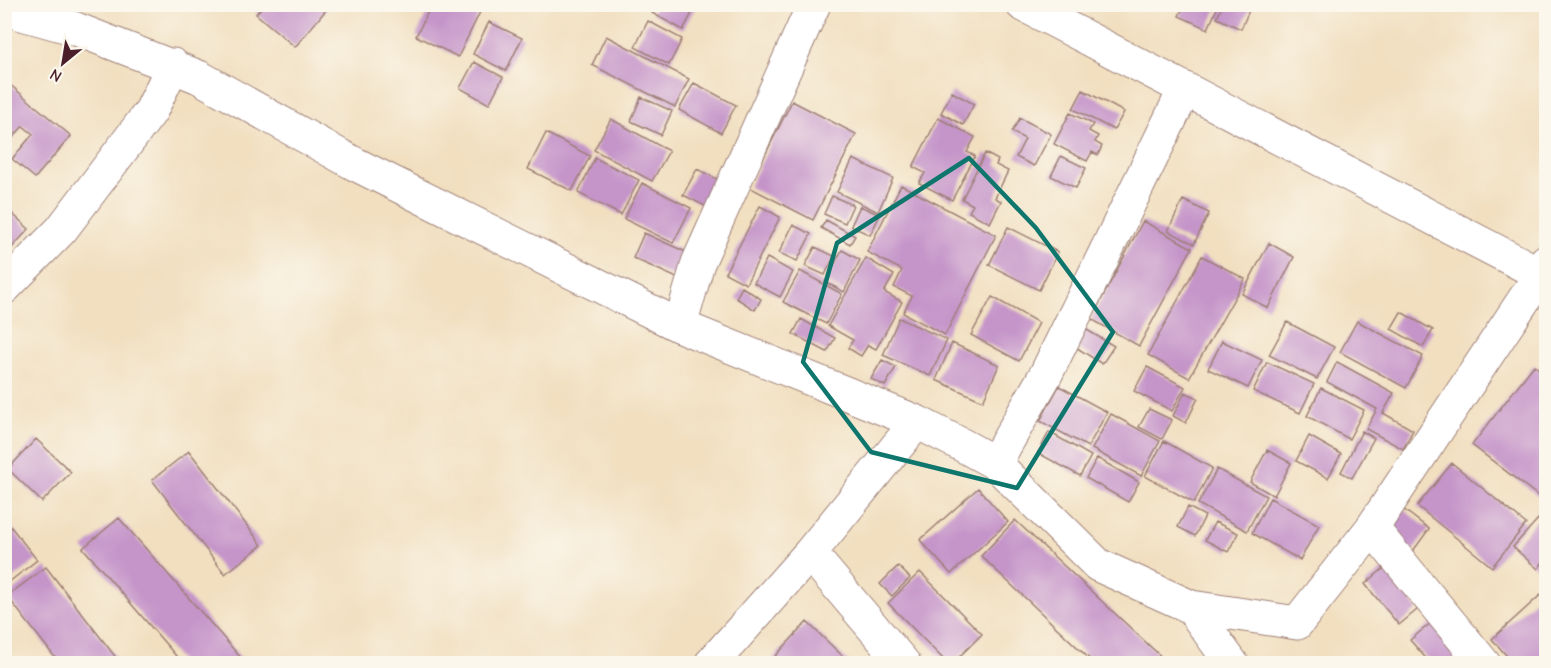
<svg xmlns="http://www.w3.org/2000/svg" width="1551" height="668" font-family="'Comic Neue',sans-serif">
	<rect width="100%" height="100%" fill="#fbf7ec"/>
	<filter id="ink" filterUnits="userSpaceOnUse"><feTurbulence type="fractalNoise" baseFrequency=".0167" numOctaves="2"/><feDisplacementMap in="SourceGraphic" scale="12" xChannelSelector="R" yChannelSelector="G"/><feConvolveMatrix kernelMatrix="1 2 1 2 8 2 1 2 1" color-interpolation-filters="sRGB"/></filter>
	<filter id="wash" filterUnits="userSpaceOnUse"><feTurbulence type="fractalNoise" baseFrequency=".008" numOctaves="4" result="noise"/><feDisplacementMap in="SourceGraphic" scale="24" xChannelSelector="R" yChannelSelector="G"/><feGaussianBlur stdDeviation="1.35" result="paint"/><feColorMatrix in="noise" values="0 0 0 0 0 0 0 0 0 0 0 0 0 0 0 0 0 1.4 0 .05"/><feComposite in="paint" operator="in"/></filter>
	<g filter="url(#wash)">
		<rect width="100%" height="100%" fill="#f1dfc0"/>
		<g id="blocks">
			<path fill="#c594c9" d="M 264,4 L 331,4 L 295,47 L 256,14 Z
				M 432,4 L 484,4 L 458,57 L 416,36 Z
				M 657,4 L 697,4 L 683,30 L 652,13 Z
				M 1185,4 L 1215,4 L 1218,6 L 1208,29 L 1179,16 Z
				M 1223,4 L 1242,4 L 1250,8 L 1241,29 L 1217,18 Z
				M 648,21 L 682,39 L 669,65 L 635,47 Z
				M 489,22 L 522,38 L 506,71 L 473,54 Z
				M 606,36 L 689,79 L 675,107 L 592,65 Z
				M 474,62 L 503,77 L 489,104 L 460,88 Z
				M 8,83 L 71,136 L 35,178 L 12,159 L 33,134 L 23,126 L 4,148 L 4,87 Z
				M 694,83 L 736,105 L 721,133 L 679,110 Z
				M 1083,90 L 1124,112 L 1114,130 L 1073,109 Z
				M 952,92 L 974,104 L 963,125 L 941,113 Z
				M 641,97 L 672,111 L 661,135 L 631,121 Z
				M 792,101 L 856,134 L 813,220 L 749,187 Z
				M 1070,113 L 1093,124 L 1089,131 L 1098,136 L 1095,142 L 1102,146 L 1098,155 L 1092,152 L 1087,161 L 1054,144 Z
				M 938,118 L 975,137 L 967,152 L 975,156 L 952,200 L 919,183 L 925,173 L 913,167 Z
				M 1020,118 L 1051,134 L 1034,166 L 1016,157 L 1025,139 L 1012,132 Z
				M 611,119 L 669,151 L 652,181 L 594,150 Z
				M 546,133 L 590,156 L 572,191 L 528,169 Z
				M 985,153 L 998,160 L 996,165 L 1008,171 L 995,198 L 1001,201 L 990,223 L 969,212 L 973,205 L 962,199 Z
				M 1061,156 L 1086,168 L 1076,188 L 1051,176 Z
				M 595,158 L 639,180 L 621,215 L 578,193 Z
				M 853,159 L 893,178 L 878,212 L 837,192 Z
				M 697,169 L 725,183 L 711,209 L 683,195 Z
				M 642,183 L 691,208 L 673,243 L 624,219 Z
				M 901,185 L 996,235 L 945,335 L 903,313 L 912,296 L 894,287 L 902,270 L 867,252 Z
				M 832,196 L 853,205 L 845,223 L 824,214 Z
				M 1183,200 L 1209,213 L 1194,244 L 1168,231 Z
				M 4,206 L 29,229 L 4,256 Z
				M 760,206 L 780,217 L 746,284 L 725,273 Z
				M 860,206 L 880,215 L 870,235 L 851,226 Z
				M 826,220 L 855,236 L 850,244 L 821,228 Z
				M 1143,221 L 1192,248 L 1139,346 L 1091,319 Z
				M 793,225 L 811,234 L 797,261 L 779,253 Z
				M 1008,227 L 1058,252 L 1039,290 L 989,265 Z
				M 644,233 L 688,253 L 677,278 L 633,258 Z
				M 1269,243 L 1294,257 L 1268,308 L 1242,294 Z
				M 815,247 L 834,256 L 825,275 L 805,266 Z
				M 842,250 L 860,260 L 844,292 L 825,282 Z
				M 1202,256 L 1245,279 L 1189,378 L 1148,355 Z
				M 767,258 L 793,272 L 780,297 L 754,283 Z
				M 866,258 L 894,275 L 884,292 L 902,302 L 876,349 L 868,345 L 861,356 L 848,348 L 853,340 L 828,326 Z
				M 800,271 L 842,294 L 826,324 L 783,302 Z
				M 742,287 L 761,299 L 755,310 L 736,298 Z
				M 992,297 L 1039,323 L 1019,361 L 971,335 Z
				M 1401,312 L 1433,330 L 1423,347 L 1391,329 Z
				M 899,318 L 947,340 L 930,376 L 883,355 Z
				M 801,319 L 835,338 L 827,352 L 793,334 Z
				M 1357,321 L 1423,356 L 1406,388 L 1340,352 Z
				M 1287,322 L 1334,347 L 1317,379 L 1269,355 Z
				M 1082,327 L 1114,346 L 1102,364 L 1071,344 Z
				M 1222,341 L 1262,360 L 1248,388 L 1208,369 Z
				M 952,343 L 999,365 L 983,401 L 936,380 Z
				M 882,360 L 896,367 L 885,386 L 871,379 Z
				M 1267,362 L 1314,384 L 1300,413 L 1253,391 Z
				M 1337,362 L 1394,393 L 1383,413 L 1413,430 L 1403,449 L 1366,429 L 1377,409 L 1327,382 Z
				M 1534,365 L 1546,375 L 1546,502 L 1472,445 Z
				M 1147,367 L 1185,387 L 1172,411 L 1134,391 Z
				M 1059,386 L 1107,412 L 1088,447 L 1040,421 Z
				M 1321,388 L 1364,410 L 1349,439 L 1307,416 Z
				M 1185,392 L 1198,398 L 1186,423 L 1173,416 Z
				M 1149,409 L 1172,420 L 1162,439 L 1139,427 Z
				M 1111,414 L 1160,441 L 1141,476 L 1092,449 Z
				M 1362,431 L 1374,438 L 1352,478 L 1341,472 Z
				M 1049,432 L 1091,456 L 1080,476 L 1038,453 Z
				M 1309,436 L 1341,454 L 1328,478 L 1296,461 Z
				M 36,439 L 71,472 L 42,502 L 8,469 Z
				M 1164,441 L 1212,468 L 1194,503 L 1145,476 Z
				M 1267,450 L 1291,463 L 1274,496 L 1250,482 Z
				M 189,451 L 262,545 L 225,574 L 152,480 Z
				M 1097,458 L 1139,482 L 1128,502 L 1086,478 Z
				M 1452,463 L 1526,524 L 1492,567 L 1417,506 Z
				M 1217,469 L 1266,496 L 1247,531 L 1198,504 Z
				M 978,488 L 1008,522 L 951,574 L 920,540 Z
				M 1270,498 L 1319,525 L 1300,560 L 1252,533 Z
				M 1188,507 L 1205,516 L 1195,536 L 1178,527 Z
				M 1403,509 L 1429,529 L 1413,551 L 1386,532 Z
				M 4,518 L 37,560 L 4,586 Z
				M 119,518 L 242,659 L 238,664 L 183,664 L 83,548 Z
				M 1538,519 L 1546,526 L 1546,558 L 1538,569 L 1513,547 Z
				M 1015,520 L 1169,664 L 1095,664 L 981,556 Z
				M 1215,522 L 1238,533 L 1228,552 L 1205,540 Z
				M 898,566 L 910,578 L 892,596 L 880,584 Z
				M 46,567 L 121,664 L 60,664 L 7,596 Z
				M 1384,568 L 1418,609 L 1399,625 L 1365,584 Z
				M 920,572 L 982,634 L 952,664 L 948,664 L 888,603 Z
				M 1546,590 L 1546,664 L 1514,664 L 1492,639 Z
				M 807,622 L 851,664 L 768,664 Z
				M 1432,622 L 1469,664 L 1431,664 L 1410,640 Z"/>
		</g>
	</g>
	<g filter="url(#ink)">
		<use href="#blocks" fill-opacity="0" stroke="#9e7f76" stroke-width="1.5"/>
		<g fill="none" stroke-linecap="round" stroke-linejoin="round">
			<defs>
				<path id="minor" d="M 1022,4 L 1546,277
					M 4,9 L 76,29 L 199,77 L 355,164 L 680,326 L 917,422 L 964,446 L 995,463 L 1098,565 L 1191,607 L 1232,664
					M 4,288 L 61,230 L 151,111 L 173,65
					M 680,326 L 698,263 L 814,4
					M 995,463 L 1046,374 L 1185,89
					M 1372,528 L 1484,664
					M 810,553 L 904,664
					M 1191,607 L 1297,623 L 1372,528 L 1541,274 L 1546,261
					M 711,664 L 810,553 L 917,422"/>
			</defs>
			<use href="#minor" stroke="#9e7f76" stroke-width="35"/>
			<use href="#minor" stroke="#fff" stroke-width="33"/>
		</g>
	</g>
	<path fill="none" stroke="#0f766e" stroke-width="4.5" stroke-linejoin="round" d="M 969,158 L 1036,228 L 1113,332 L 1017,488 L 871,452 L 803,362 L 837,243 Z"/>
	<rect width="1551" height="668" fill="none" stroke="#fbf7ec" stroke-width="24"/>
	<g transform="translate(63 63) rotate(210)" stroke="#fbf7ec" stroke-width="4.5" paint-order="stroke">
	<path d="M0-4.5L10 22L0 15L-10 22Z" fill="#4a1f2b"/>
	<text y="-9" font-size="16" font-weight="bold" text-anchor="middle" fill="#4a1f2b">N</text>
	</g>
</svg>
